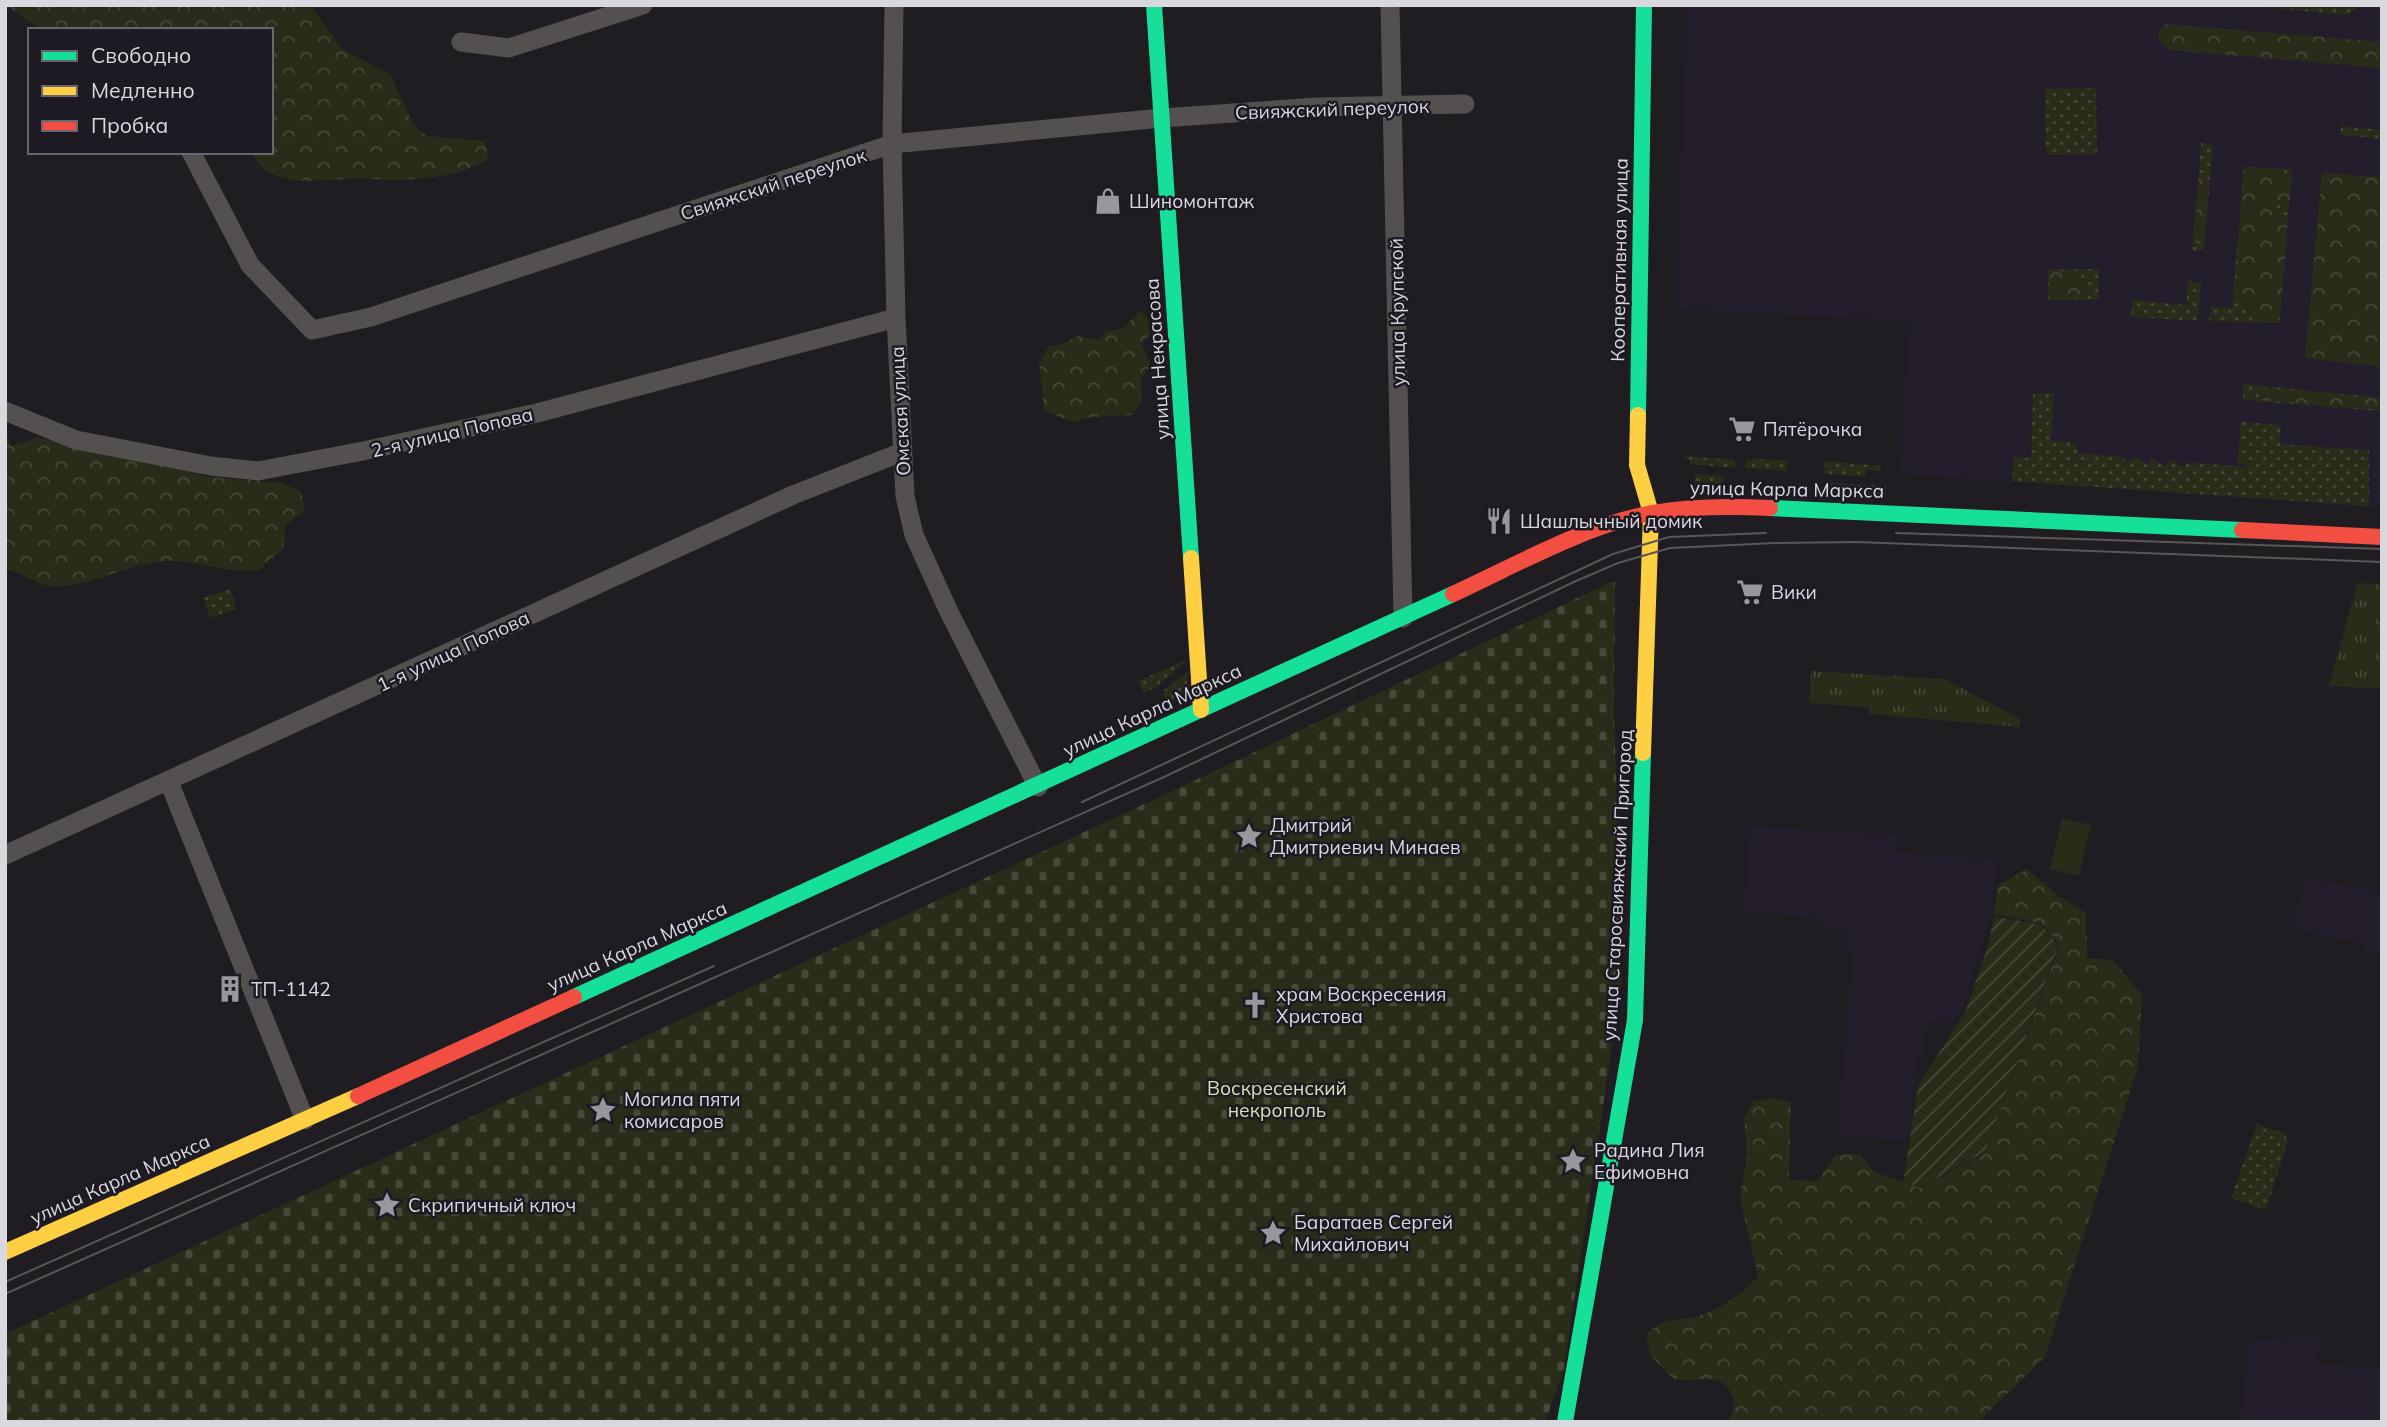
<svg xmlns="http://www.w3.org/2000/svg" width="2387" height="1427" font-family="Mulish,sans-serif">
	<defs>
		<pattern id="grass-dots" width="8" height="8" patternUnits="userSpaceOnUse" patternTransform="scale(1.75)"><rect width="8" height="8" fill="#282c18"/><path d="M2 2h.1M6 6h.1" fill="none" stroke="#474a39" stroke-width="1.8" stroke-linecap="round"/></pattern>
		<pattern id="forest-crowns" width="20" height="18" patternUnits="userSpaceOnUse" patternTransform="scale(1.75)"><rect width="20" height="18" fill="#282c18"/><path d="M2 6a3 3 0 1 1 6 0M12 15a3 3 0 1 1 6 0" fill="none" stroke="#474a39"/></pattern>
		<pattern id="cemetery-stones" width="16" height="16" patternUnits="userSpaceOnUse" patternTransform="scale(1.75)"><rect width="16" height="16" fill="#282c18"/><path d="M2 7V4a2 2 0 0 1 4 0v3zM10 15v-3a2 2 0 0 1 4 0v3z" fill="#474a39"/></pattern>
		<pattern id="park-tufts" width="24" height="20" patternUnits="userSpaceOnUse" patternTransform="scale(1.75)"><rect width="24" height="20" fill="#282c18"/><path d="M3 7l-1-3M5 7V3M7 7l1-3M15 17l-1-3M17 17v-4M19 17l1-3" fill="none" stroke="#474a39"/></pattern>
		<pattern id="garden-furrows" width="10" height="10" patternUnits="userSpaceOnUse" patternTransform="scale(1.75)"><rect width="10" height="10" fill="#282c18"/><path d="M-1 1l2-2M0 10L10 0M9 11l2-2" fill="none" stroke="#474a39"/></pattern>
	</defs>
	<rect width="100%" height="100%" fill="#1f1c22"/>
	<path fill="#241e2c" d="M 1687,5 L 2382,5 L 2382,508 L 1900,474 L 1910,321 L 1677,309 Z
		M 1750,826 L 1898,835 L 1897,852 L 1997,859 L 1992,913 L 1962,1009 L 1954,1023 L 1927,1021 L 1923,1057 L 1916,1057 L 1908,1140 L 1838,1137 L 1853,951 L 1847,950 L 1849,930 L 1821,927 L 1821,919 L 1745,911 Z
		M 2306,878 L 2382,892 L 2382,956 L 2362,952 L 2363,944 L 2292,929 Z
		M 2295,1336 L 2319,1338 L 2317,1363 L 2382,1369 L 2382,1422 L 2241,1422 L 2249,1342 Z"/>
	<path fill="url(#grass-dots)" d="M 2236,5 L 2362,5 L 2347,15 Z
		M 2096,88 L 2097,154 L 2046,155 L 2045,89 Z
		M 2341,126 L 2382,130 L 2382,139 L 2340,135 Z
		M 2201,143 L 2213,145 L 2204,250 L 2192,252 Z
		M 2244,166 L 2292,170 L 2280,323 L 2209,321 L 2211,306 L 2232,308 Z
		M 2099,269 L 2099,300 L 2048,300 L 2048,270 Z
		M 2189,280 L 2201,284 L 2198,321 L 2131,317 L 2133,300 L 2186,305 Z
		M 2244,384 L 2382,398 L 2382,411 L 2243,400 Z
		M 2054,393 L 2051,440 L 2077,443 L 2077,453 L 2119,456 L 2129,462 L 2133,457 L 2148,465 L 2151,459 L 2166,466 L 2170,460 L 2184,467 L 2188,462 L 2245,467 L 2245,464 L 2237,463 L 2241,422 L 2281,425 L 2280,444 L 2369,450 L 2369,506 L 2012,481 L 2014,457 L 2031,458 L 2033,394 Z
		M 1685,456 L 1735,460 L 1735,468 L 1690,464 L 1690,460 L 1684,459 Z
		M 1763,459 L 1788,461 L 1787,471 L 1745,468 L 1746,460 Z
		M 1825,461 L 1881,466 L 1880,471 L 1866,470 L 1865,477 L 1824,474 Z
		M 1695,474 L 1725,476 L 1719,489 L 1694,487 Z
		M 1824,482 L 1886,486 L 1886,495 L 1882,495 L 1881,498 L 1832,496 Z
		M 230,589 L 237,609 L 210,618 L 203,598 Z
		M 1188,659 L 1159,686 L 1144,693 L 1138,681 Z
		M 1189,670 L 1185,694 L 1167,704 L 1162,692 Z
		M 2257,1124 L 2284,1133 L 2288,1141 L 2266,1210 L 2231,1198 Z"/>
	<path fill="url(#forest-crowns)" d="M 5,5 L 310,5 L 342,49 L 391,75 L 413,125 L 427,136 L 485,141 L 488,159 C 455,180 406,181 369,179 C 335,177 300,188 268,172 C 261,169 255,158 251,152 L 271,152 L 271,30 L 42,30 Z
		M 2166,24 L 2382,42 L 2382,68 L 2170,50 L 2158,40 L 2159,30 Z
		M 2250,167 L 2283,172 L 2288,176 L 2290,199 L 2274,208 L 2287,226 L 2280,318 L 2276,321 L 2252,318 L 2235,297 L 2244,174 Z
		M 2204,173 L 2209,180 L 2204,241 L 2198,245 L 2193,239 L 2199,177 Z
		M 2322,173 L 2382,177 L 2382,367 L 2305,358 Z
		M 2054,271 L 2066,272 L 2088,282 L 2089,287 L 2080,298 L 2053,299 L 2049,294 L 2049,277 Z
		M 1139,311 L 1147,316 L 1150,334 L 1142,344 L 1151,366 L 1140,380 L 1142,400 L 1132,415 L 1092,417 L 1072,422 L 1044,410 L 1039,363 L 1049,346 L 1064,343 L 1078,336 L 1098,340 L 1107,331 L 1124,328 Z
		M 2264,388 L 2379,399 L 2382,400 L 2382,410 L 2262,400 L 2257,393 Z
		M 5,429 L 11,446 L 37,438 L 72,443 L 154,460 L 209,477 L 283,483 L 301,492 L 305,510 L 285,526 L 284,548 L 259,570 C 226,575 194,558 162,561 C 126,565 88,588 51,586 C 34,585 21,570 5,570 Z
		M 2027,869 L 2058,896 L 2086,913 L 2087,958 L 2113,960 L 2142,995 L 2138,1067 L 2045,1357 L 1978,1422 L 1729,1422 L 1735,1402 C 1723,1365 1696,1386 1672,1378 L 1651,1356 L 1646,1337 C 1659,1316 1678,1322 1699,1316 C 1719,1310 1745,1292 1758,1276 L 1740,1199 L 1747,1155 L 1744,1119 L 1753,1101 L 1773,1098 L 1791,1102 L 1789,1180 L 1818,1181 L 1835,1155 L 1860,1154 L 1874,1172 L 1920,1188 L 1985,1153 L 2058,950 L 2058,943 L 2042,924 L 1994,914 L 1997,886 Z"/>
	<path fill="url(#cemetery-stones)" d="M 1611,582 L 1615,582 L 1614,712 L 1622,979 L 1564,1369 L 1545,1422 L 5,1422 L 5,1334 L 1198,779 Z"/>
	<path fill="url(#park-tufts)" d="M 2357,583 L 2382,584 L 2382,689 L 2329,686 Z
		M 1811,671 L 1945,679 L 2020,719 L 2020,727 L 1869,714 L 1869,707 L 1809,703 Z"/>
	<path fill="url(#garden-furrows)" d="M 1994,916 L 2042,925 L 2057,944 L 2057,950 L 1985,1152 L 1920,1187 L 1903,1183 L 1918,1086 L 1965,1012 L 1988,946 Z"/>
	<path fill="#282c18" d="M 2062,818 L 2091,825 L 2079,876 L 2050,869 Z"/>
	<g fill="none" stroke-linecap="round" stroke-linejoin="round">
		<path stroke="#54504f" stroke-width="19" d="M 894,5 L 892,144 L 896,318 L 905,496 L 914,535 L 949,612 L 1038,787
			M 1390,5 L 1403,618
			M 461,42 L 509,48 L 643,5
			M 191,152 L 250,265 L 312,330 L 371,317 L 892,144 L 1162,118 L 1317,107 L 1465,104
			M 5,411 L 76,440 L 211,466 L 258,471 L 363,451 L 537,413 L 896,318
			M 169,782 L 305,1120
			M 5,855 L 793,495 L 902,452"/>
		<path stroke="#16e098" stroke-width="16" d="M 1154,5 L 1191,558
			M 1638,415 L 1644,5
			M 1770,508 L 2242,530
			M 574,997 L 1453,594
			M 1565,1422 L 1635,1020 L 1643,753"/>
		<path stroke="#ffcf43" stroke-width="16" d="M 1638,415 L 1637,465 L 1651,513 L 1643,753
			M 1191,558 L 1201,710
			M 5,1252 L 358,1096"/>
		<path stroke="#f24e42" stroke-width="16" d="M 2242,530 L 2382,537
			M 1453,594 C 1514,566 1586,525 1652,513 C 1691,506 1731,506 1770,508
			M 358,1096 L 574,997"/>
		<path stroke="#595658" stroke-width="2" d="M 1896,533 L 2382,549
			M 1082,802 L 1613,554 L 1669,537 L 1766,533
			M 5,1282 L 714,966
			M 5,1294 L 1164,777 L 1576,581 L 1618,563 L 1670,548 L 1775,543 L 1857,542 L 2382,562"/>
	</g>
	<defs>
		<symbol id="shop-bare" viewBox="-9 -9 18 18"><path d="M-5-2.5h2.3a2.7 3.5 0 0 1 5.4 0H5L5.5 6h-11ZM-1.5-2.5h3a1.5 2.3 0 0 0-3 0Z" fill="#99969d" stroke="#1e1a24" stroke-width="2.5" paint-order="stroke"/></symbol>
		<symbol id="supermarket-bare" viewBox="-9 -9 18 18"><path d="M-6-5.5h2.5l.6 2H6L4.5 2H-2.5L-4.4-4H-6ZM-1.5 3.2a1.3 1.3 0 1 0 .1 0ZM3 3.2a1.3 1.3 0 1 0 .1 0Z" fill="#99969d" stroke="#1e1a24" stroke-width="2.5" paint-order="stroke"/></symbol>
		<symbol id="restaurant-bare" viewBox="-9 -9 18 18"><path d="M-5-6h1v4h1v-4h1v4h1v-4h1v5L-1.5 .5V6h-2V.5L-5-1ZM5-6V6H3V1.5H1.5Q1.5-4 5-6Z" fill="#99969d" stroke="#1e1a24" stroke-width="2.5" paint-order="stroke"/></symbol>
		<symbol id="sight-bare" viewBox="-9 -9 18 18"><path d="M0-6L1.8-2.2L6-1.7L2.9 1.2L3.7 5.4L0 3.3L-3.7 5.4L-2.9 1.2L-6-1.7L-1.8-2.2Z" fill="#99969d" stroke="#1e1a24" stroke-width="2.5" paint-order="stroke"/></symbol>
		<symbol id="building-bare" viewBox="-9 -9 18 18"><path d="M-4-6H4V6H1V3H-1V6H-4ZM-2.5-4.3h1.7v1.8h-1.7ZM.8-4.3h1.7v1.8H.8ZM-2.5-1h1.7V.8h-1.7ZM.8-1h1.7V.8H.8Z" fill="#99969d" stroke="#1e1a24" stroke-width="2.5" paint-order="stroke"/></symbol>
		<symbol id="church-bare" viewBox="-9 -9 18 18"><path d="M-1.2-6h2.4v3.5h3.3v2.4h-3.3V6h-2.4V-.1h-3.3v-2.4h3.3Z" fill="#99969d" stroke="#1e1a24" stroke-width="2.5" paint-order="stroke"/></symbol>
	</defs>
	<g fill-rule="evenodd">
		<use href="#shop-bare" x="1089" y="182" width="38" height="38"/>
		<use href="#supermarket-bare" x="1723" y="410" width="38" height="38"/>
		<use href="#restaurant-bare" x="1480" y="502" width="38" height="38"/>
		<use href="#supermarket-bare" x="1731" y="573" width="38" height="38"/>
		<use href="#sight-bare" x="1230" y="817" width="38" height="38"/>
		<use href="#building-bare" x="211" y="970" width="38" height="38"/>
		<use href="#church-bare" x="1236" y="986" width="38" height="38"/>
		<use href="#sight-bare" x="584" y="1091" width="38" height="38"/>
		<use href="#sight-bare" x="1554" y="1142" width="38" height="38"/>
		<use href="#sight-bare" x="368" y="1186" width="38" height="38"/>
		<use href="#sight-bare" x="1254" y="1214" width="38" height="38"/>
	</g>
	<g text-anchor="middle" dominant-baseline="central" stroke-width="5" stroke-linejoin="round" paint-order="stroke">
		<g font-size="19" fill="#dad8df" stroke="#1e1a24">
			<text transform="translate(1332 109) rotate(-2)">Свияжский переулок</text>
			<text transform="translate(773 184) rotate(-18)">Свияжский переулок</text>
			<text transform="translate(1619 260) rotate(-89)">Кооперативная улица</text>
			<text transform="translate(1397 312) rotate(-91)">улица Крупской</text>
			<text transform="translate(1157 359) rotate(-94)">улица Некрасова</text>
			<text transform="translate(900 411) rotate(-93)">Омская улица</text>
			<text transform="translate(452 432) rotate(-13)">2-я улица Попова</text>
			<text transform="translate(1787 489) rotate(1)">улица Карла Маркса</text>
			<text transform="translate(453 651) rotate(-25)">1-я улица Попова</text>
			<text transform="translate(1152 710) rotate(-25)">улица Карла Маркса</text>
			<text transform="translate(1617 885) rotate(-87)">улица Старосвияжский Пригород</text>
			<text transform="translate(637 946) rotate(-24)">улица Карла Маркса</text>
			<text transform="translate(120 1179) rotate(-24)">улица Карла Маркса</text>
		</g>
		<g font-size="19" fill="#dad8df" stroke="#1e1a24" text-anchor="start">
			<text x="1129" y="201">Шиномонтаж</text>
			<text x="1763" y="429">Пятёрочка</text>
			<text x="1520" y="521">Шашлычный домик</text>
			<text x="1771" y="592">Вики</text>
			<text x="1270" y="825">Дмитрий<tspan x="1270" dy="22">Дмитриевич Минаев</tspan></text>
			<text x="251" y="989">ТП-1142</text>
			<text x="1276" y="994">храм Воскресения<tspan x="1276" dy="22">Христова</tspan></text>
			<text x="624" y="1099">Могила пяти<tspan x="624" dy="22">комисаров</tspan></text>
			<text x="1594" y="1150">Радина Лия<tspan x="1594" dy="22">Ефимовна</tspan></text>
			<text x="408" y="1205">Скрипичный ключ</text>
			<text x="1294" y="1222">Баратаев Сергей<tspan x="1294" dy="22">Михайлович</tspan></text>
		</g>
		<g font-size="19" fill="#d2e2ac" stroke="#1e1a24">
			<text x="1277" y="1088">Воскресенский<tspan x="1277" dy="22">некрополь</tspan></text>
		</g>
	</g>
	<rect width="2387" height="1427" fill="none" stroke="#dad8df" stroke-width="14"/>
	<rect x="28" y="28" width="245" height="126" fill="#1e1a24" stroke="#69666f" stroke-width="2"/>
	<rect x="42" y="51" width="35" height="10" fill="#16e098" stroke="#69666f" stroke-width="2"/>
	<text x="91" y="63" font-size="21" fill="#dad8df">Свободно</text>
	<rect x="42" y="86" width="35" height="10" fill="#ffcf43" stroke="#69666f" stroke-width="2"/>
	<text x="91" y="98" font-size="21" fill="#dad8df">Медленно</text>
	<rect x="42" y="121" width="35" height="10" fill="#f24e42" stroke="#69666f" stroke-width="2"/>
	<text x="91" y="133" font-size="21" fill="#dad8df">Пробка</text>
</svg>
